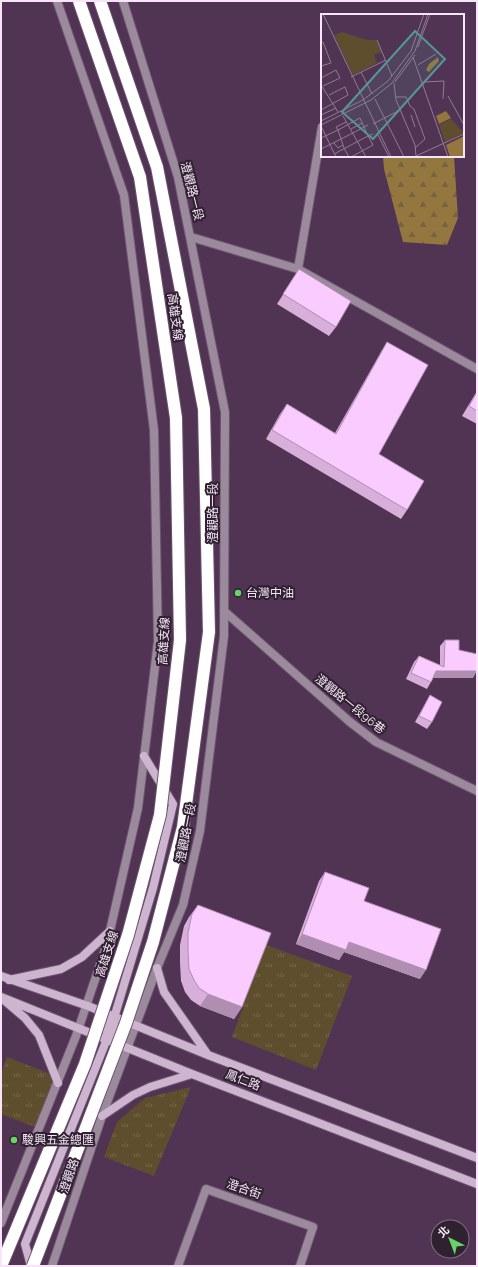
<svg xmlns="http://www.w3.org/2000/svg" width="478" height="1267" font-family="Raleway,'Noto Sans TC',sans-serif">
	<defs>
		<pattern id="grass-tufts" width="24" height="20" patternUnits="userSpaceOnUse"><rect width="24" height="20" fill="#5f4e2e"/><path d="M3 7l-1-3M5 7V3M7 7l1-3M15 17l-1-3M17 17v-4M19 17l1-3" fill="none" stroke="#77674d"/></pattern>
		<pattern id="forest-firs" width="22" height="20" patternUnits="userSpaceOnUse"><rect width="22" height="20" fill="#93773e"/><path d="M5 1l3.5 6h-7zM16 11l3.5 6h-7z" fill="#766343"/></pattern>
	</defs>
	<rect width="100%" height="100%" fill="#513354"/>
	<path fill="url(#grass-tufts)" d="M 266,945 L 352,976 L 316,1070 L 232,1037 Z
		M 7,1057 L 48,1073 L 53,1082 L 35,1127 L 1,1114 L 1,1074 Z
		M 191,1087 L 154,1176 L 104,1157 L 117,1122 L 145,1098 Z"/>
	<path fill="url(#forest-firs)" d="M 383,156 L 454,156 L 458,218 L 447,245 L 403,242 L 384,169 Z"/>
	<g fill="none" stroke-linecap="round" stroke-linejoin="round">
		<defs>
			<path id="minor" d="M 191,237 L 298,269 L 477,369
				M 298,269 L 322,127
				M 224,611 L 350,722 L 376,742 L 477,791
				M 178,1266 L 206,1189 L 313,1227 L 300,1266"/>
			<path id="tertiary" d="M 1,1223 L 76,1036 L 107,944 L 138,808 L 158,641 L 154,430 L 124,195 L 57,1
				M 52,1266 L 102,1116 L 157,968 L 183,905 L 200,831 L 224,636 L 225,412 L 178,177 L 123,1"/>
			<path id="secondary" d="M 157,968 L 164,992 L 208,1055
				M 1,976 L 88,1006 L 208,1055 L 477,1158
				M 9,980 L 61,969 L 82,957 L 110,931
				M 1,997 L 192,1074 L 477,1184
				M 5,1001 L 25,1018 L 39,1035 L 58,1083
				M 114,1042 L 114,1018 L 153,888 L 173,804 L 144,756
				M 102,1116 L 133,1095 L 150,1087 L 192,1074
				M 31,1266 L 25,1244 L 107,1039 L 106,1014"/>
		</defs>
		<use href="#minor" stroke="#6f5372" stroke-width="10"/>
		<use href="#tertiary" stroke="#6f5372" stroke-width="10"/>
		<use href="#secondary" stroke="#6f5372" stroke-width="10"/>
		<use href="#minor" stroke="#9a8a9b" stroke-width="8"/>
		<use href="#tertiary" stroke="#9a8a9b" stroke-width="8"/>
		<use href="#secondary" stroke="#cdb4cf" stroke-width="8"/>
		<defs>
			<path id="motorway-bridge" d="M 1,1266 L 85,1064 L 128,935 L 160,815 L 180,640 L 176,418 L 140,177 L 79,1
				M 33,1266 L 126,1023 L 153,942 L 183,827 L 209,632 L 204,409 L 157,167 L 100,1"/>
		</defs>
		<use href="#motorway-bridge" stroke="#6f5372" stroke-width="14" stroke-linecap="butt"/>
		<use href="#motorway-bridge" stroke="#fff" stroke-width="12"/>
	</g>
	<path fill="#d7afda" d="M 299,269 L 336,327 L 329,336 L 277,304 Z
		M 387,342 L 379,454 L 407,510 L 401,519 L 266,439 L 280,414 L 287,404 L 335,433 L 381,352 Z
		M 477,391 L 477,424 L 462,416 Z
		M 445,640 L 459,650 L 473,678 L 433,678 L 431,682 L 427,689 L 406,679 L 414,662 L 419,656 L 440,665 L 440,646 Z
		M 430,695 L 432,722 L 427,729 L 415,722 L 426,702 Z
		M 325,872 L 364,901 L 420,979 L 344,952 L 339,960 L 296,944 L 319,881 Z
		M 198,905 L 242,1007 L 234,1019 L 200,1006 L 191,1000 L 185,992 L 181,981 L 180,963 L 180,945 L 184,926 L 189,917 Z"/>
	<path fill="#af8eb2" d="M 436,671 L 477,671 L 473,678 L 432,678 Z
		M 302,934 L 349,942 L 426,970 L 420,979 L 344,952 L 339,960 L 296,944 Z
		M 208,994 L 242,1007 L 234,1019 L 200,1006 Z"/>
	<path fill="#facbfe" stroke="#af8eb2" d="M 299,269 L 351,301 L 336,327 L 283,294 Z
		M 387,342 L 428,365 L 379,454 L 424,481 L 407,510 L 272,430 L 287,404 L 336,434 Z
		M 477,392 L 477,411 L 469,406 Z
		M 445,640 L 459,640 L 459,650 L 477,654 L 477,671 L 436,671 L 431,682 L 411,673 L 419,656 L 444,667 Z
		M 430,695 L 442,702 L 432,722 L 419,716 Z
		M 325,872 L 369,888 L 364,901 L 441,929 L 426,970 L 349,942 L 346,950 L 302,934 Z
		M 198,905 L 271,933 L 242,1007 L 208,994 L 199,988 L 194,980 L 189,969 L 188,951 L 188,933 L 192,914 Z"/>
	<g fill="#66d466" stroke="#2f2130" stroke-width="1.5">
		<circle cx="238" cy="593" r="4"/>
		<circle cx="14" cy="1140" r="4"/>
	</g>
	<g text-anchor="middle" dominant-baseline="central" stroke-width="4" stroke-linejoin="round" paint-order="stroke">
		<g font-size="12" fill="#f8e5fa" stroke="#2f2130">
			<text transform="translate(192 191) rotate(76)">澄觀路一段</text>
			<text transform="translate(175 317) rotate(82)">高雄支線</text>
			<text transform="translate(213 513) rotate(-90)">澄觀路一段</text>
			<text transform="translate(164 641) rotate(-87)">高雄支線</text>
			<text transform="translate(350 704) rotate(39)">澄觀路一段96巷</text>
			<text transform="translate(186 833) rotate(-79)">澄觀路一段</text>
			<text transform="translate(107 954) rotate(-72)">高雄支線</text>
			<text transform="translate(243 1080) rotate(21)">鳳仁路</text>
			<text transform="translate(69 1176) rotate(-71)">澄觀路</text>
			<text transform="translate(244 1189) rotate(19)">澄合街</text>
		</g>
		<g font-size="12" fill="#f8e5fa" stroke="#2f2130" text-anchor="start">
			<text x="246" y="593">台灣中油</text>
			<text x="22" y="1140">駿興五金總匯</text>
		</g>
	</g>
	<g transform="translate(321 14)">
		<rect width="143" height="143" fill="#513354"/>
		<path d="M 21,18 L 46,26 L 55,26 L 61,38 L 53,41 L 56,49 L 32,61 L 13,21 ZM 130,105 L 143,119 L 124,128 L 118,111 Z" fill="#5f4e2e"/>
		<path d="M 117,43 L 118,47 L 108,58 L 105,56 L 108,50 ZM 125,97 L 130,104 L 118,110 L 115,102 ZM 143,122 L 143,143 L 129,143 L 125,131 Z" fill="#93773e"/>
		<path fill="none" stroke="#947a96" stroke-width="1" d="M 2,0 L 70,143M 56,26 L 71,62M 0,29 L 2,28 L 10,49 L 0,52M 97,33 L 109,0M 92,43 L 127,143M 97,51 L 115,40M 40,58 L 51,80M 30,63 L 65,46M 0,64 L 15,56 L 19,64 L 2,72M 74,68 L 94,41M 103,68 L 123,67 L 122,85M 73,69 L 75,86 L 94,131 L 95,142M 0,71 L 17,98M 127,82 L 143,111M 75,83 L 85,83 L 89,92M 54,85 L 83,143M 89,92 L 93,95 L 104,125 L 94,134M 0,96 L 27,81 L 24,73 L 8,81M 0,101 L 15,94M 90,101 L 94,113M 22,102 L 45,143M 0,107 L 42,86 L 67,67 L 90,37 L 103,0M 52,110 L 79,96M 0,111 L 50,86 L 71,69 L 94,37 L 107,0M 47,111 L 43,113 L 47,122 L 52,120M 0,112 L 15,143M 30,115 L 41,109M 57,121 L 68,143M 0,124 L 17,116 L 15,113 L 25,108M 13,129 L 17,134 L 22,131M 0,135 L 32,119 L 43,113 L 39,104 L 17,116 L 23,134 L 28,143M 13,140 L 47,122 L 52,131 L 30,143M 95,142 L 143,120"/>
		<path fill="#559798" fill-opacity="0.15" stroke="#559798" stroke-width="2" d="M 94,17 L 124,45 L 52,125 L 21,98 Z"/>
		<rect width="143" height="143" fill="none" stroke="#f8e5fa" stroke-width="2"/>
	</g>
	<rect width="478" height="1267" fill="none" stroke="#f8e5fa" stroke-width="4"/>
	<g transform="translate(450 1239) rotate(318)"><circle r="19" fill="#2f2130" stroke="#7f6f81"/>
	<path d="M0-3L7 15L0 10L-7 15Z" fill="#66d466"/>
	<text y="-6" font-size="11" font-weight="bold" text-anchor="middle" fill="#f8e5fa">北</text>
	</g>
</svg>
